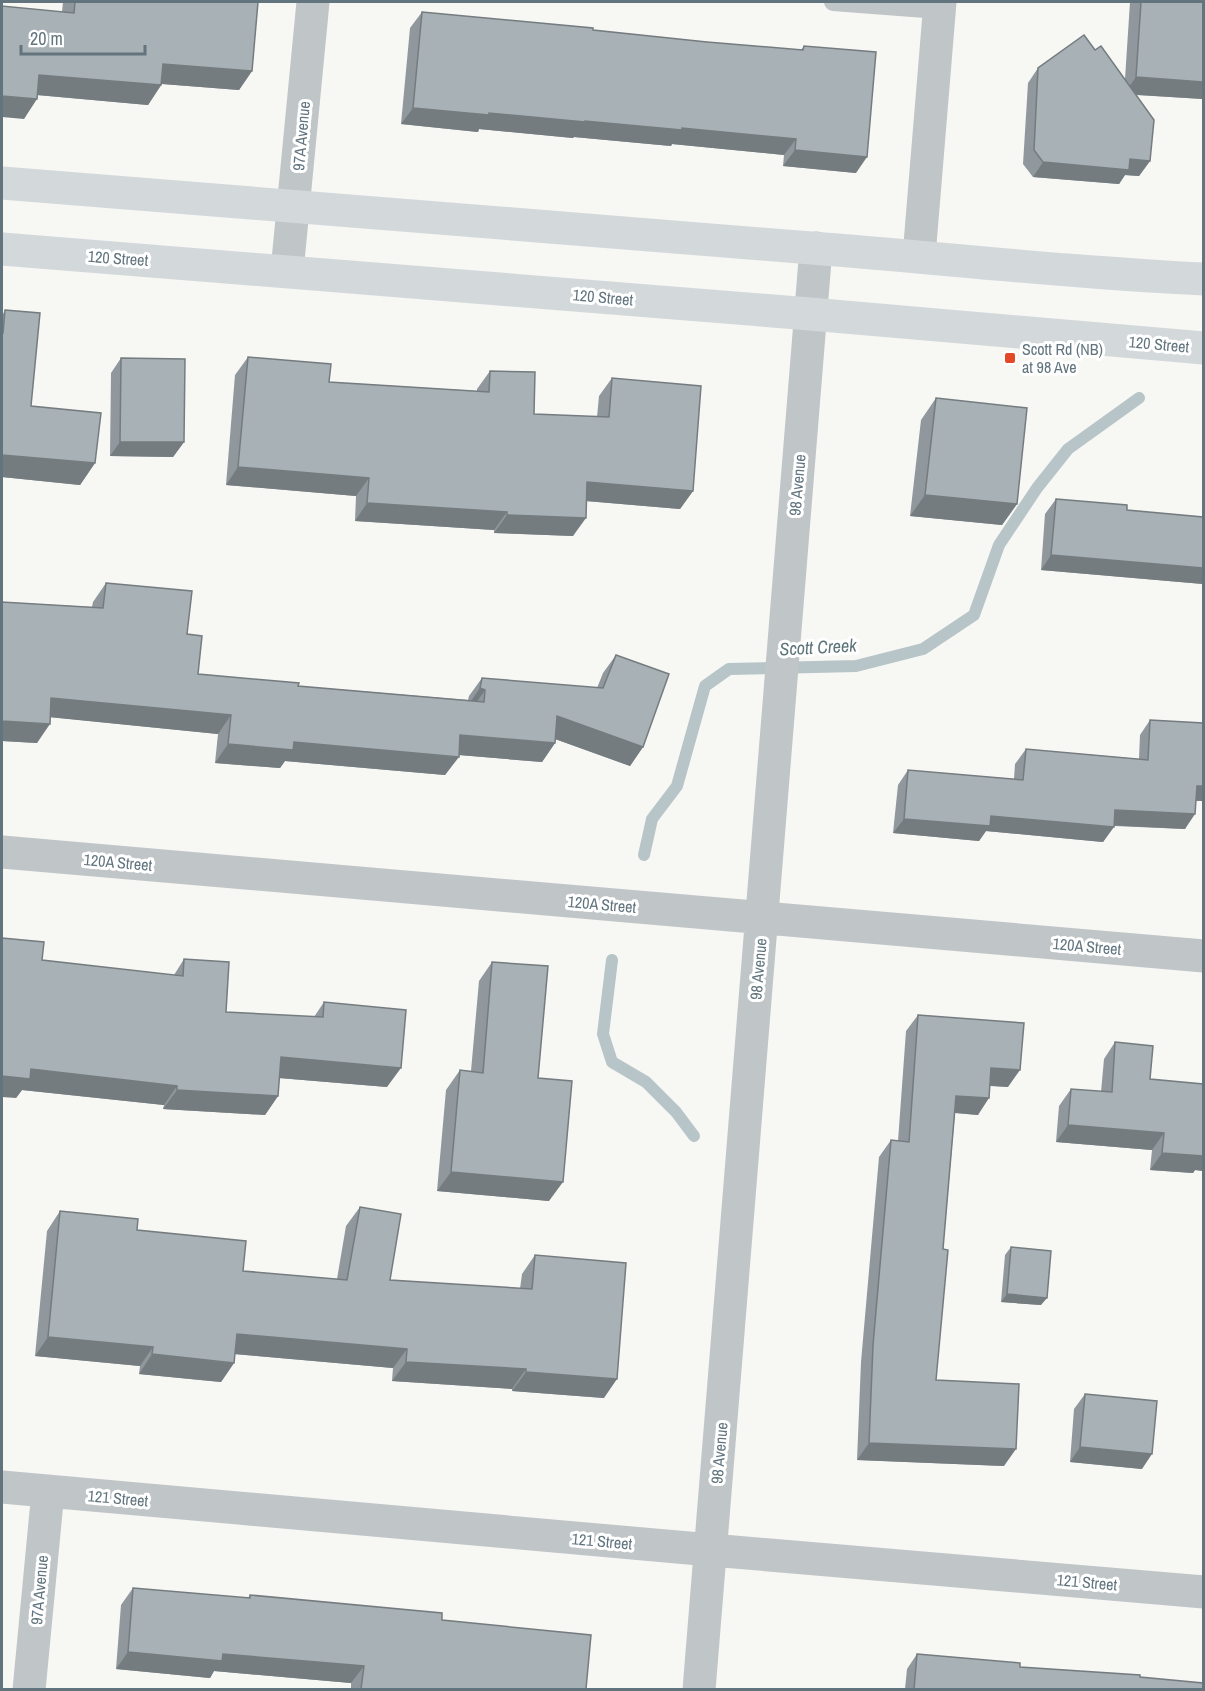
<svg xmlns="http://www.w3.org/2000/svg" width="1205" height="1691" font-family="'Archivo Narrow',sans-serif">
	<rect width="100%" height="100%" fill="#f7f7f4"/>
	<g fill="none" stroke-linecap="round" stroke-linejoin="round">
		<path stroke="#b7c5c8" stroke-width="12" d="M 644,855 L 652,819 L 677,786 L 705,686 L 729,669 L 856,666 L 923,649 L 974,615 L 999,545 L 1037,488 L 1068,449 L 1139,398
			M 612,960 L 603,1034 L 612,1062 L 646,1082 L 676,1112 L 694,1136"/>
		<path stroke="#c0c5c8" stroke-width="18" d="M 833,2 L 939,10"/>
		<path stroke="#c0c5c8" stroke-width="33" d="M 919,256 L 940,2
			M 287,271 L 313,2
			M 2,852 L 1204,956
			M 2,1487 L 711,1550 L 1204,1592
			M 29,1690 L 48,1491
			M 699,1690 L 816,248"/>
		<path stroke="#d3d8db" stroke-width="33" d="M 2,183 C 271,206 541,227 811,248 C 942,258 1072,273 1204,279
			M 2,249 L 810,314 L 1204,348"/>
	</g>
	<path fill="#90989d" d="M 63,2 L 258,2 L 252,71 L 239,90 L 162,84 L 148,105 L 37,95 L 24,119 L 62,12 Z
		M 1130,2 L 1203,2 L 1203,99 L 1136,95 L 1150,161 L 1139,176 L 1125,175 L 1119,184 L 1033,177 L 1023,164 L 1028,83 L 1038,68 L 1095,50 L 1125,79 Z
		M 422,12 L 707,42 L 801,50 L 804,46 L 856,173 L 783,166 L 784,155 L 672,144 L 671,146 L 574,137 L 573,138 L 479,129 L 478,132 L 401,124 L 410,28 Z
		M 5,310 L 31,406 L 95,463 L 80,485 L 2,477 L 2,316 Z
		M 248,357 L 329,382 L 477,391 L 477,389 L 490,371 L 534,414 L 597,417 L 599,396 L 612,378 L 693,491 L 680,509 L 586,501 L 573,536 L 494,533 L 494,530 L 355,521 L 356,496 L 226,485 L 235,375 Z
		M 121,358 L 184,442 L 173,457 L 110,456 L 111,373 Z
		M 936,398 L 1017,504 L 1002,525 L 910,516 L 921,420 Z
		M 1056,499 L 1127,510 L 1203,517 L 1203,584 L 1041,570 L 1045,514 Z
		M 106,583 L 187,634 L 198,674 L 298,686 L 468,700 L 469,696 L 482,678 L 597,688 L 603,673 L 616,655 L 643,747 L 630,766 L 555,739 L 555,743 L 542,762 L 459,755 L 445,775 L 285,761 L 280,768 L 215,763 L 218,734 L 50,717 L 37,743 L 2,741 L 2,602 L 92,607 L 93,602 Z
		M 1150,720 L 1203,723 L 1203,801 L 1196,801 L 1185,829 L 1114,826 L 1103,842 L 986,831 L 979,841 L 893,833 L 898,785 L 908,770 L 1014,779 L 1015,764 L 1026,749 L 1139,759 L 1140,735 Z
		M 184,959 L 226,1012 L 314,1017 L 324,1002 L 387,1087 L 279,1078 L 278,1096 L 265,1115 L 163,1109 L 164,1105 L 22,1090 L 16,1098 L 42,960 L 174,975 Z
		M 492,962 L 538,1078 L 549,1201 L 437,1191 L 446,1090 L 460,1070 L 471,1071 L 479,981 Z
		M 918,1015 L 1008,1087 L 990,1086 L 978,1115 L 955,1113 L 943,1249 L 936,1380 L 1004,1466 L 857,1460 L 861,1362 L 879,1157 L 891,1140 L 898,1141 L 906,1031 Z
		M 1115,1042 L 1150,1079 L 1203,1084 L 1203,1171 L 1195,1170 L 1193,1173 L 1150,1170 L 1152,1150 L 1056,1142 L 1059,1106 L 1071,1089 L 1101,1092 L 1104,1059 Z
		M 360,1207 L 390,1280 L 520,1289 L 522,1274 L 535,1255 L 604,1398 L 512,1391 L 512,1389 L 392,1381 L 393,1368 L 235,1354 L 234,1363 L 221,1382 L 139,1374 L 140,1366 L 35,1356 L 47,1231 L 60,1211 L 137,1230 L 243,1271 L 337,1279 L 346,1226 Z
		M 1011,1247 L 1041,1305 L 1001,1302 L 1005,1255 Z
		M 1085,1394 L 1142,1469 L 1070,1462 L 1074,1409 Z
		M 133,1588 L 248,1598 L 250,1595 L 442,1620 L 586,1689 L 351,1689 L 351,1683 L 214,1671 L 210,1678 L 116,1669 L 121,1605 Z
		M 917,1654 L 1020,1667 L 1140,1677 L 1203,1689 L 905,1689 L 907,1669 Z"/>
	<path fill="#757c7f" d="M 163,64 L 252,71 L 239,90 L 150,83 Z
		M 39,75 L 161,85 L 148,105 L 26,94 Z
		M 1136,77 L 1203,82 L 1203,99 L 1124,94 Z
		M 2,96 L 37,99 L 24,119 L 2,117 Z
		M 413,108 L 489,113 L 682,128 L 796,139 L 784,155 L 672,144 L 671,146 L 574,137 L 573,138 L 479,129 L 478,132 L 401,124 Z
		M 795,150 L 867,157 L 856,173 L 783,166 Z
		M 1130,159 L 1150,161 L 1139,176 L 1125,175 L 1119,184 L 1033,177 L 1043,162 Z
		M 120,442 L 184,442 L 173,457 L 110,456 Z
		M 2,455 L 95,463 L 80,485 L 2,477 Z
		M 238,467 L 369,478 L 356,496 L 226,485 Z
		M 587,482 L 693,491 L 680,509 L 574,500 Z
		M 925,495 L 1017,504 L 1002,525 L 910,516 Z
		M 367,503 L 507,512 L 494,530 L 355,521 Z
		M 507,515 L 586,518 L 573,536 L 494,533 Z
		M 1051,555 L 1203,568 L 1203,584 L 1041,570 Z
		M 480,688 L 485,690 L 472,709 L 467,707 Z
		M 51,698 L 231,715 L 218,734 L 38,716 Z
		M 557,716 L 643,747 L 630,766 L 544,735 Z
		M 2,721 L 50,724 L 37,743 L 2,741 Z
		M 460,735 L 555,743 L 542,762 L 447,754 Z
		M 294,742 L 459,757 L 445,775 L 285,761 L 280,768 L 215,763 L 228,744 Z
		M 1197,786 L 1203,786 L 1203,801 L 1187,800 Z
		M 1115,810 L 1195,814 L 1185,829 L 1105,825 Z
		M 991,816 L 1114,827 L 1103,842 L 986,831 L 979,841 L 893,833 L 904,819 Z
		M 281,1057 L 401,1068 L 387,1087 L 267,1077 Z
		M 991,1068 L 1020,1070 L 1008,1087 L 980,1085 Z
		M 31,1069 L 177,1086 L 164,1105 L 22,1090 L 16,1098 L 2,1097 L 2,1076 Z
		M 177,1090 L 278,1096 L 265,1115 L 163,1109 Z
		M 956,1096 L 989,1098 L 978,1115 L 945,1112 Z
		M 1068,1125 L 1164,1133 L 1152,1150 L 1056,1142 Z
		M 1162,1153 L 1203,1156 L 1203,1171 L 1195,1170 L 1193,1173 L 1150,1170 Z
		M 451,1172 L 563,1182 L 549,1201 L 437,1191 Z
		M 1007,1294 L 1047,1298 L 1041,1305 L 1001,1302 Z
		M 237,1334 L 407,1349 L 393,1368 L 223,1353 Z
		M 48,1337 L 153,1347 L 140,1366 L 35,1356 Z
		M 152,1354 L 234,1363 L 221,1382 L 139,1374 Z
		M 406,1362 L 526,1369 L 512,1389 L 392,1381 Z
		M 526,1372 L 617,1379 L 604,1398 L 512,1391 Z
		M 869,1443 L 1016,1449 L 1004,1466 L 857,1460 Z
		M 1080,1447 L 1152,1454 L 1142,1469 L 1070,1462 Z
		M 128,1652 L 223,1654 L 364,1666 L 351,1683 L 214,1671 L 210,1678 L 116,1669 Z"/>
	<path fill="#a7b1b6" stroke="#757c7f" stroke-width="1.5" d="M 75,2 L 258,2 L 252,71 L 163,64 L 161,85 L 39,75 L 37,99 L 2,96 L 2,6 L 74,13 Z
		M 1141,2 L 1203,2 L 1203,82 L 1136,77 Z
		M 422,12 L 593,28 L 593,30 L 707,42 L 803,50 L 804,46 L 876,52 L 867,157 L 795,150 L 796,139 L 682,128 L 682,130 L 585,121 L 585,122 L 489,113 L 489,115 L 413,108 Z
		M 1084,35 L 1095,50 L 1101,46 L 1154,120 L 1150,161 L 1130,159 L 1129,170 L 1043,162 L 1034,150 L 1038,68 Z
		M 5,310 L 40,313 L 31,406 L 101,413 L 95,463 L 2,455 L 2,333 L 3,333 Z
		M 248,357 L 331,364 L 329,382 L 489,392 L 490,371 L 535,372 L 534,414 L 609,417 L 612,378 L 701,386 L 693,491 L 587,482 L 586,518 L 507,515 L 507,512 L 367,503 L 369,478 L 238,467 Z
		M 121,358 L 185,359 L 184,442 L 120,442 Z
		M 936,398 L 1027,408 L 1017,504 L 925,495 Z
		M 1056,499 L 1127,505 L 1127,510 L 1203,517 L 1203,568 L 1051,555 Z
		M 106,583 L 192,591 L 187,634 L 202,636 L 198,674 L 299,683 L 298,686 L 484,702 L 485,690 L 480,688 L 482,678 L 603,688 L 616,655 L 669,674 L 643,747 L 557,716 L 555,743 L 460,735 L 459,757 L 294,742 L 293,750 L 228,744 L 231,715 L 51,698 L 50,724 L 2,721 L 2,602 L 103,608 Z
		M 1150,720 L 1203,723 L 1203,786 L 1197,786 L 1195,814 L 1115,810 L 1114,827 L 991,816 L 990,826 L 904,819 L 908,770 L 1023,780 L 1026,749 L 1148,760 Z
		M 2,938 L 44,942 L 42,960 L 183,976 L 184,959 L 229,962 L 226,1012 L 323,1017 L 324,1002 L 406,1010 L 401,1068 L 281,1057 L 278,1096 L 177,1090 L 177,1086 L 31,1069 L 30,1079 L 2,1076 Z
		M 492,962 L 548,966 L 538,1078 L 572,1081 L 563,1182 L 451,1172 L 460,1070 L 483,1073 Z
		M 918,1015 L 1024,1023 L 1020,1070 L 991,1068 L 989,1098 L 956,1096 L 943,1249 L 948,1250 L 936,1380 L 1019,1384 L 1016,1449 L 869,1443 L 873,1345 L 891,1140 L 909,1142 Z
		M 1115,1042 L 1153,1046 L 1150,1079 L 1203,1084 L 1203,1156 L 1162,1153 L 1164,1133 L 1068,1125 L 1071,1089 L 1112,1092 Z
		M 360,1207 L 401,1214 L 390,1280 L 532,1289 L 535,1255 L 626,1263 L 617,1379 L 526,1372 L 526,1369 L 406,1362 L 407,1349 L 237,1334 L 234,1363 L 152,1354 L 153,1347 L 48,1337 L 60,1211 L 138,1219 L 137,1230 L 246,1241 L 243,1271 L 347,1280 Z
		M 1011,1247 L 1051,1251 L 1047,1298 L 1007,1294 Z
		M 1085,1394 L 1157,1401 L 1152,1454 L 1080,1447 Z
		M 133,1588 L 250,1598 L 250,1595 L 442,1613 L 442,1620 L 591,1635 L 586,1689 L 361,1689 L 364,1666 L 223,1654 L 222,1661 L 128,1652 Z
		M 917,1654 L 1020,1663 L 1020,1667 L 1140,1675 L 1140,1677 L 1203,1683 L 1203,1689 L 914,1689 Z"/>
	<rect fill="#e34829" stroke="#fff" stroke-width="2" x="1004" y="352" width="12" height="12" rx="3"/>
	<g text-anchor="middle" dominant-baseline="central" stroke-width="6" stroke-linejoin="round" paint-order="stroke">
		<g font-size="16" fill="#62757f" stroke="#fff">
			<text transform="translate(301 136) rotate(-85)">97A Avenue</text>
			<text transform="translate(118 258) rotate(4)">120 Street</text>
			<text transform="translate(603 297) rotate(5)">120 Street</text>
			<text transform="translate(1159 344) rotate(5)">120 Street</text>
			<text transform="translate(797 485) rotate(-85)">98 Avenue</text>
			<text transform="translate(118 862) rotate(5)">120A Street</text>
			<text transform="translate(602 904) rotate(5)">120A Street</text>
			<text transform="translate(1087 946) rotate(5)">120A Street</text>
			<text transform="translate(758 969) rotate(-85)">98 Avenue</text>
			<text transform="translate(719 1453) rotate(-85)">98 Avenue</text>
			<text transform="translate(118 1498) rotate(5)">121 Street</text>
			<text transform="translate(602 1541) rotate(5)">121 Street</text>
			<text transform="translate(1087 1582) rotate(5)">121 Street</text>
			<text transform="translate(39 1590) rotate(-85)">97A Avenue</text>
		</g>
		<g font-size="16" fill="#62757f" stroke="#fff" text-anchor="start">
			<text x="1022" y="349">Scott Rd (NB)<tspan x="1022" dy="18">at 98 Ave</tspan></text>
		</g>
		<g font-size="18" font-style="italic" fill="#5d747a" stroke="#fff">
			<text transform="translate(818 647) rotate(-3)">Scott Creek</text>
		</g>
	</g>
	<rect width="1205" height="1691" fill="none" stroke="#62757f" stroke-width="6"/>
	<path d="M21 45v9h124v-9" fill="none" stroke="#62757f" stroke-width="3"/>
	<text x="30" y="45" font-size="18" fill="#62757f" stroke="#ffffff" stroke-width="4.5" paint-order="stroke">20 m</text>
</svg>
